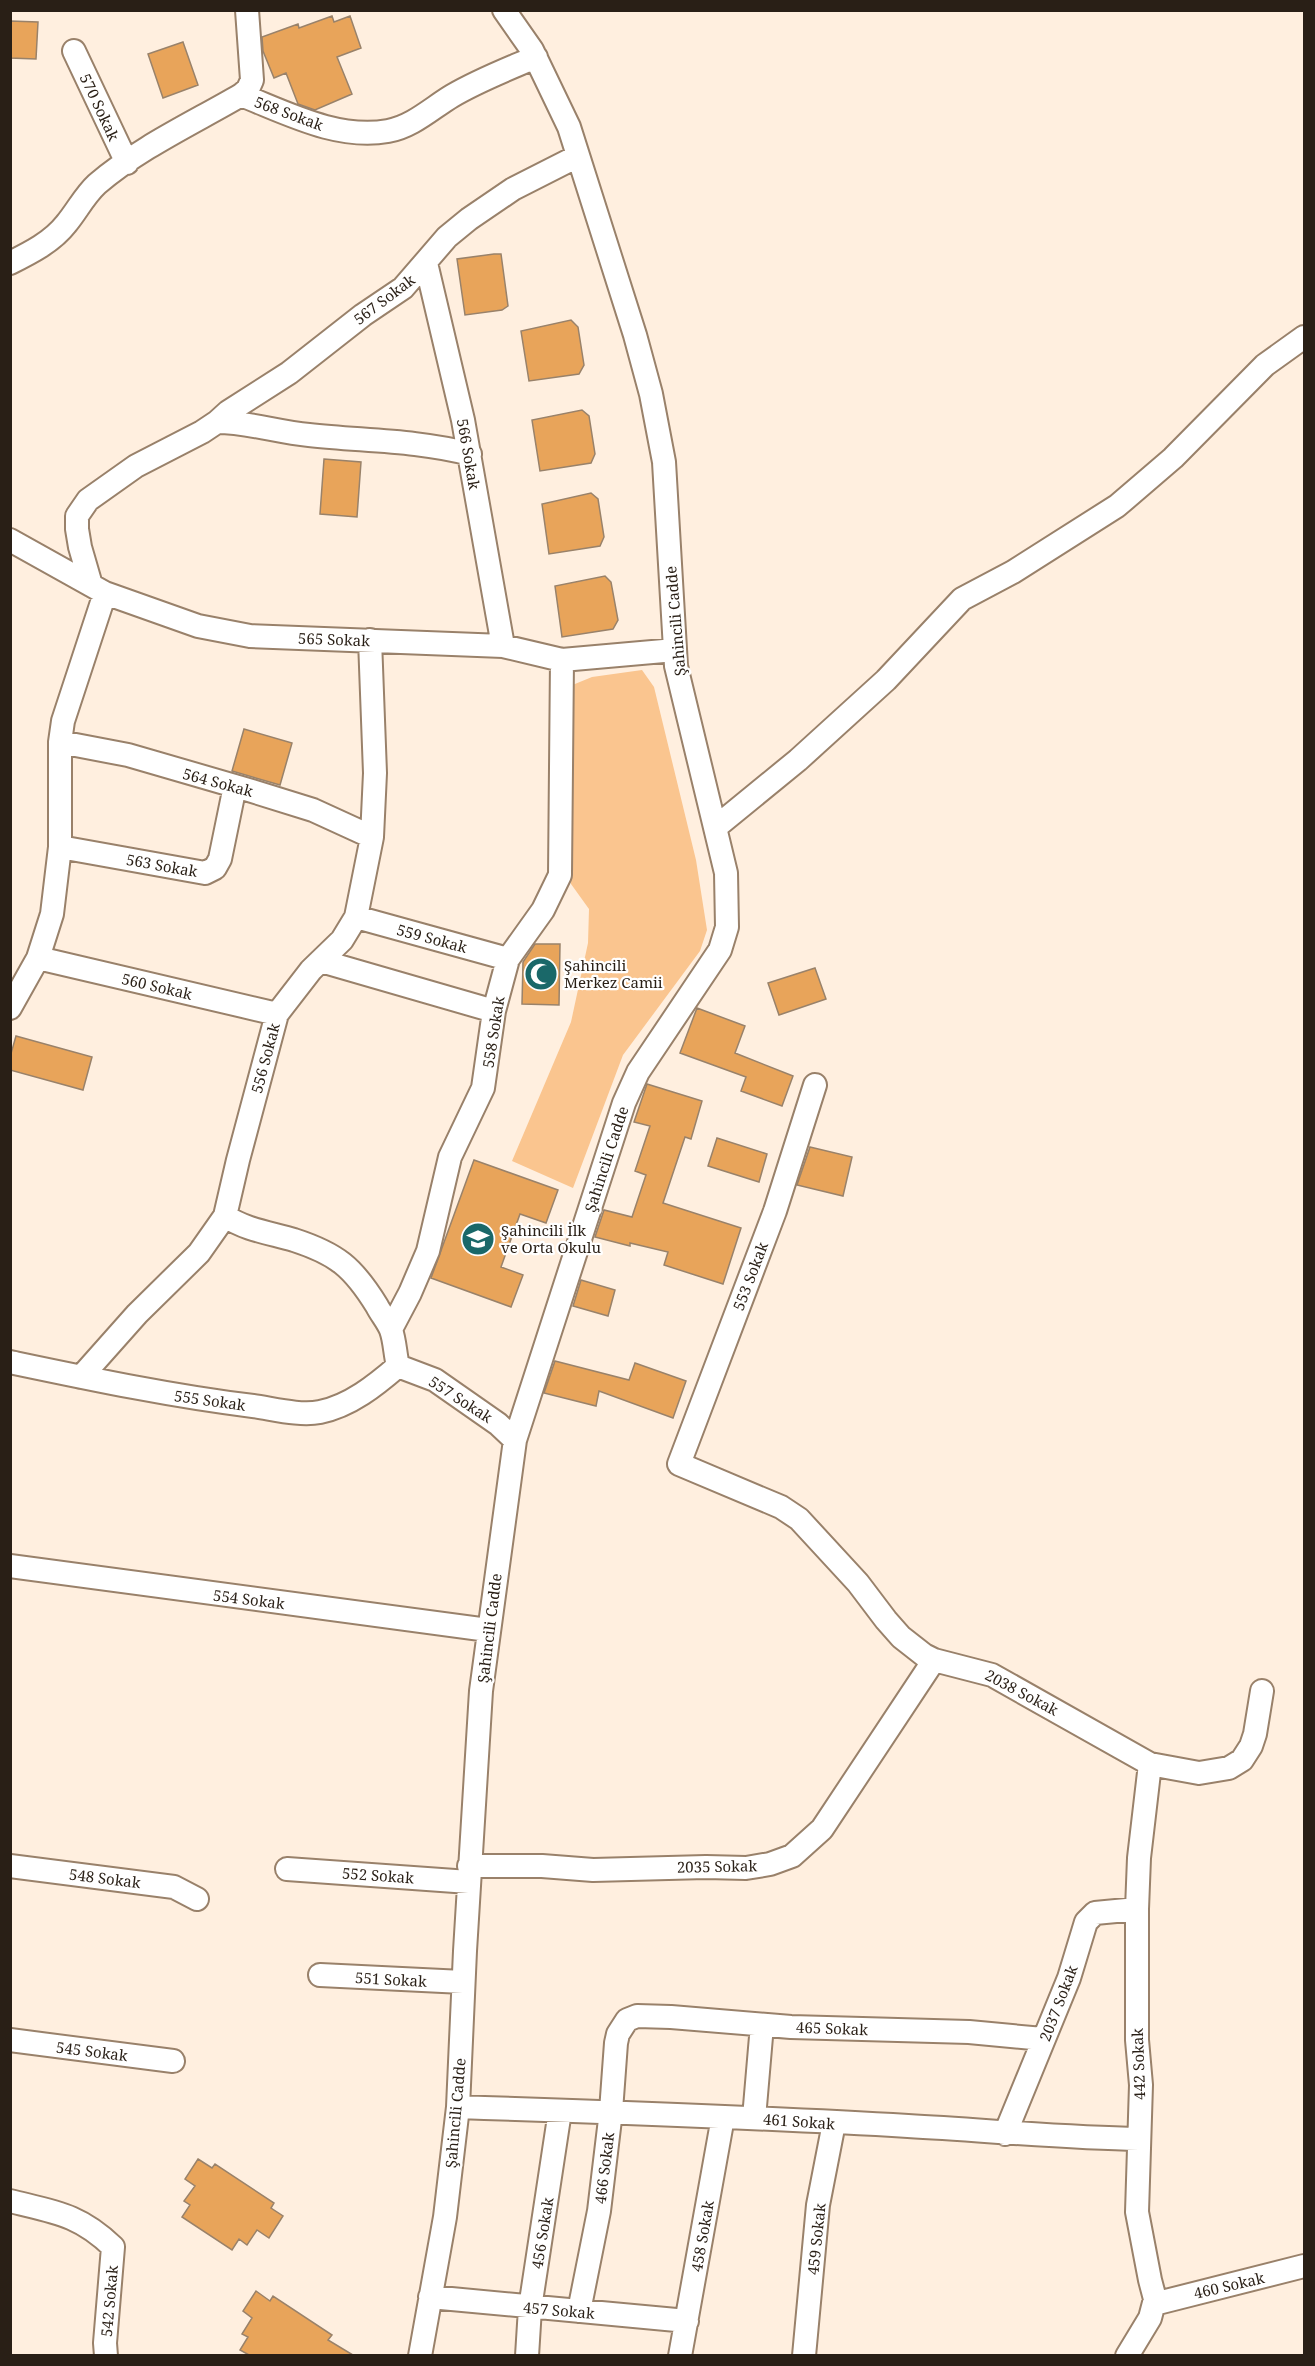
<svg xmlns="http://www.w3.org/2000/svg" width="1315" height="2366" font-family="'Noto Serif',serif">
	<rect width="100%" height="100%" fill="#ffefdf"/>
	<path fill="#fac58f" d="M 642,670 L 654,687 L 696,860 L 707,930 L 700,951 L 623,1055 L 573,1188 L 512,1161 L 571,1022 L 588,943 L 589,909 L 571,884 L 570,686 L 592,677 Z"/>
	<path fill="#e8a45a" stroke="#99826a" stroke-width="1.5" d="M 332,16 L 334,22 L 350,16 L 361,48 L 337,57 L 352,94 L 315,110 L 298,104 L 286,73 L 274,78 L 263,51 L 262,37 L 298,24 L 299,28 Z
		M 10,21 L 38,22 L 36,59 L 10,58 Z
		M 183,42 L 198,85 L 163,98 L 148,54 Z
		M 494,254 L 501,254 L 508,306 L 502,310 L 465,315 L 457,259 Z
		M 571,320 L 578,327 L 584,365 L 579,374 L 529,381 L 521,331 Z
		M 582,410 L 589,416 L 595,454 L 591,463 L 540,471 L 532,420 Z
		M 324,459 L 361,462 L 357,517 L 320,514 Z
		M 591,493 L 598,499 L 604,537 L 600,546 L 549,554 L 542,504 Z
		M 605,576 L 611,582 L 618,620 L 613,629 L 562,637 L 555,586 Z
		M 244,729 L 292,743 L 280,785 L 232,771 Z
		M 535,944 L 560,944 L 559,1005 L 522,1004 L 523,962 Z
		M 815,968 L 826,999 L 779,1015 L 768,983 Z
		M 697,1008 L 745,1026 L 735,1053 L 793,1076 L 782,1106 L 741,1091 L 746,1077 L 680,1053 Z
		M 16,1036 L 92,1057 L 83,1090 L 10,1070 L 10,1057 Z
		M 647,1084 L 702,1101 L 691,1139 L 685,1137 L 663,1203 L 741,1228 L 723,1284 L 664,1265 L 668,1252 L 630,1243 L 630,1246 L 595,1237 L 604,1210 L 632,1217 L 646,1175 L 635,1171 L 650,1126 L 634,1122 Z
		M 717,1138 L 767,1154 L 759,1182 L 708,1166 Z
		M 810,1147 L 852,1157 L 843,1196 L 797,1185 Z
		M 474,1160 L 558,1190 L 546,1223 L 520,1214 L 501,1267 L 523,1275 L 511,1307 L 431,1278 Z
		M 581,1280 L 615,1290 L 608,1316 L 573,1306 Z
		M 555,1361 L 629,1380 L 635,1363 L 686,1381 L 673,1418 L 599,1391 L 596,1406 L 544,1393 Z
		M 198,2159 L 212,2168 L 215,2164 L 274,2203 L 271,2208 L 283,2216 L 269,2238 L 257,2230 L 247,2245 L 239,2239 L 232,2250 L 182,2217 L 190,2205 L 184,2201 L 195,2186 L 185,2179 Z
		M 256,2291 L 270,2301 L 273,2296 L 332,2335 L 328,2340 L 353,2355 L 249,2355 L 240,2350 L 248,2337 L 242,2334 L 252,2318 L 243,2311 Z"/>
	<g fill="none" stroke-linecap="round" stroke-linejoin="round">
		<defs>
			<path id="minor" d="M 74,51 L 127,163
				M 241,95 C 287,113 337,140 388,131 C 412,127 432,108 452,96 C 479,80 508,69 536,57
				M 10,263 C 30,253 52,242 66,224 C 77,211 84,196 97,184 C 139,148 193,123 241,95 L 248,89 L 252,80 L 247,10
				M 426,263 L 463,420 L 503,646
				M 217,422 C 248,422 277,432 309,435 C 362,441 417,440 470,454
				M 10,540 L 105,593 L 198,626 L 250,636 L 503,646 L 562,660 L 675,650
				M 91,585 L 80,547 L 77,529 L 77,516 L 88,500 L 136,466 L 202,432 L 217,422 L 228,412 L 289,373 L 363,315 L 403,288 L 447,237 L 469,219 L 513,189 L 578,156
				M 60,742 L 128,755 L 252,791 L 313,810 L 372,837
				M 716,827 L 798,760 L 886,680 L 962,599 L 1013,572 L 1117,506 L 1173,458 L 1265,365 L 1304,337
				M 60,847 L 205,873 L 215,868 L 220,859 L 235,786
				M 356,917 L 508,959
				M 38,958 L 277,1014
				M 321,961 L 494,1011
				M 10,1008 L 38,958 L 52,914 L 60,847 L 60,742 L 63,721 L 105,593
				M 815,1085 L 775,1211 L 679,1464 L 781,1507 L 799,1519 L 858,1583 L 886,1620 L 901,1637 L 924,1655 L 934,1660 L 992,1675 L 1150,1764 L 1199,1773 L 1229,1768 L 1242,1760 L 1251,1746 L 1255,1734 L 1262,1691
				M 225,1216 C 246,1230 270,1233 294,1240 C 337,1254 353,1267 377,1306 C 381,1314 388,1322 391,1330 C 395,1341 395,1354 398,1366 L 435,1380 L 498,1424 L 515,1440
				M 391,1329 L 410,1293 L 428,1251 L 450,1157 L 483,1088 L 494,1011 L 508,959 L 543,910 L 560,875 L 562,660
				M 10,1362 C 91,1379 171,1396 253,1406 C 274,1409 300,1416 320,1412 C 350,1406 376,1385 398,1366
				M 81,1377 L 137,1314 L 199,1253 L 225,1216 L 238,1160 L 277,1014 L 311,970 L 342,940 L 356,917 L 372,837 L 375,773 L 370,640
				M 10,1566 L 488,1630
				M 10,1866 L 174,1887 L 197,1899
				M 469,1866 L 542,1866 L 593,1870 L 706,1867 L 746,1868 L 770,1864 L 792,1856 L 822,1829 L 934,1660
				M 287,1869 L 469,1882
				M 320,1975 L 463,1982
				M 10,2040 L 173,2061
				M 458,2107 C 608,2112 758,2117 908,2126 C 985,2130 1062,2138 1139,2139
				M 754,2118 L 762,2025
				M 1005,2134 L 1069,1978 L 1086,1922 L 1095,1913 L 1137,1909
				M 10,2201 C 54,2212 79,2214 113,2247 L 105,2343 L 106,2356
				M 430,2297 L 687,2321
				M 1154,2304 L 1304,2266
				M 579,2311 L 599,2211 L 611,2111 L 616,2043 L 618,2034 L 627,2020 L 637,2016 L 671,2017 L 791,2027 L 969,2032 L 1043,2039
				M 420,2356 L 445,2217 L 458,2107 L 465,1951 L 481,1691 L 515,1440 L 624,1103 L 638,1072 L 720,950 L 727,927 L 726,873 L 676,666 L 664,462 L 651,394 L 635,335 L 569,127 L 532,50 L 504,10
				M 527,2356 L 530,2308 L 560,2111
				M 680,2356 L 723,2117
				M 804,2356 L 818,2205 L 834,2123
				M 1127,2356 L 1150,2318 L 1155,2299 L 1150,2280 L 1137,2212 L 1141,2085 L 1137,2040 L 1137,1909 L 1139,1858 L 1150,1764"/>
		</defs>
		<use href="#minor" stroke="#99816a" stroke-width="26"/>
		<use href="#minor" stroke="#fff" stroke-width="22"/>
	</g>
	<defs>
		<symbol id="mosque-disc" viewBox="-11 -11 22 22"><circle r="9.5" fill="#1a6869" stroke="#fff"/><path d="M3.5-4.9A6 6 0 1 0 3.5 4.9A5 5 0 1 1 3.5-4.9Z" fill="#fff"/></symbol>
		<symbol id="school-disc" viewBox="-11 -11 22 22"><circle r="9.5" fill="#1a6869" stroke="#fff"/><path d="M0-5L7-2L0 1L-7-2ZM-4 1L0 2.5L4 1V4Q0 6-4 4Z" fill="#fff"/></symbol>
	</defs>
	<g fill-rule="evenodd">
		<use href="#mosque-disc" x="522" y="955" width="38" height="38"/>
		<use href="#school-disc" x="459" y="1220" width="38" height="38"/>
	</g>
	<g text-anchor="middle" dominant-baseline="central" stroke-width="4.5" stroke-linejoin="round" paint-order="stroke">
		<g font-size="15" fill="#291f16" stroke="#fff">
			<text transform="translate(100 107) rotate(65)">570 Sokak</text>
			<text transform="translate(289 113) rotate(20)">568 Sokak</text>
			<text transform="translate(384 299) rotate(-37)">567 Sokak</text>
			<text transform="translate(469 454) rotate(80)">566 Sokak</text>
			<text transform="translate(675 621) rotate(-95)">Şahincili Cadde</text>
			<text transform="translate(334 639) rotate(2)">565 Sokak</text>
			<text transform="translate(218 782) rotate(15)">564 Sokak</text>
			<text transform="translate(162 865) rotate(10)">563 Sokak</text>
			<text transform="translate(432 938) rotate(15)">559 Sokak</text>
			<text transform="translate(157 986) rotate(13)">560 Sokak</text>
			<text transform="translate(493 1032) rotate(-81)">558 Sokak</text>
			<text transform="translate(265 1058) rotate(-75)">556 Sokak</text>
			<text transform="translate(606 1159) rotate(-72)">Şahincili Cadde</text>
			<text transform="translate(750 1276) rotate(-69)">553 Sokak</text>
			<text transform="translate(461 1399) rotate(33)">557 Sokak</text>
			<text transform="translate(210 1400) rotate(8)">555 Sokak</text>
			<text transform="translate(249 1599) rotate(7)">554 Sokak</text>
			<text transform="translate(489 1628) rotate(-83)">Şahincili Cadde</text>
			<text transform="translate(1022 1692) rotate(28)">2038 Sokak</text>
			<text transform="translate(717 1866) rotate(-1)">2035 Sokak</text>
			<text transform="translate(378 1875) rotate(4)">552 Sokak</text>
			<text transform="translate(105 1878) rotate(7)">548 Sokak</text>
			<text transform="translate(391 1979) rotate(3)">551 Sokak</text>
			<text transform="translate(1058 2003) rotate(-69)">2037 Sokak</text>
			<text transform="translate(832 2028) rotate(2)">465 Sokak</text>
			<text transform="translate(92 2051) rotate(7)">545 Sokak</text>
			<text transform="translate(1138 2064) rotate(-92)">442 Sokak</text>
			<text transform="translate(455 2113) rotate(-85)">Şahincili Cadde</text>
			<text transform="translate(799 2121) rotate(4)">461 Sokak</text>
			<text transform="translate(604 2168) rotate(-83)">466 Sokak</text>
			<text transform="translate(542 2233) rotate(-81)">456 Sokak</text>
			<text transform="translate(702 2236) rotate(-80)">458 Sokak</text>
			<text transform="translate(816 2239) rotate(-84)">459 Sokak</text>
			<text transform="translate(1229 2285) rotate(-13)">460 Sokak</text>
			<text transform="translate(109 2301) rotate(-85)">542 Sokak</text>
			<text transform="translate(559 2310) rotate(5)">457 Sokak</text>
		</g>
		<g font-size="15" fill="#291f16" stroke="#fff" text-anchor="start">
			<text x="564" y="965">Şahincili<tspan x="564" dy="17">Merkez Camii</tspan></text>
			<text x="501" y="1230">Şahincili İlk<tspan x="501" dy="17">ve Orta Okulu</tspan></text>
		</g>
	</g>
	<rect width="1315" height="2366" fill="none" stroke="#291f16" stroke-width="24"/>
</svg>
